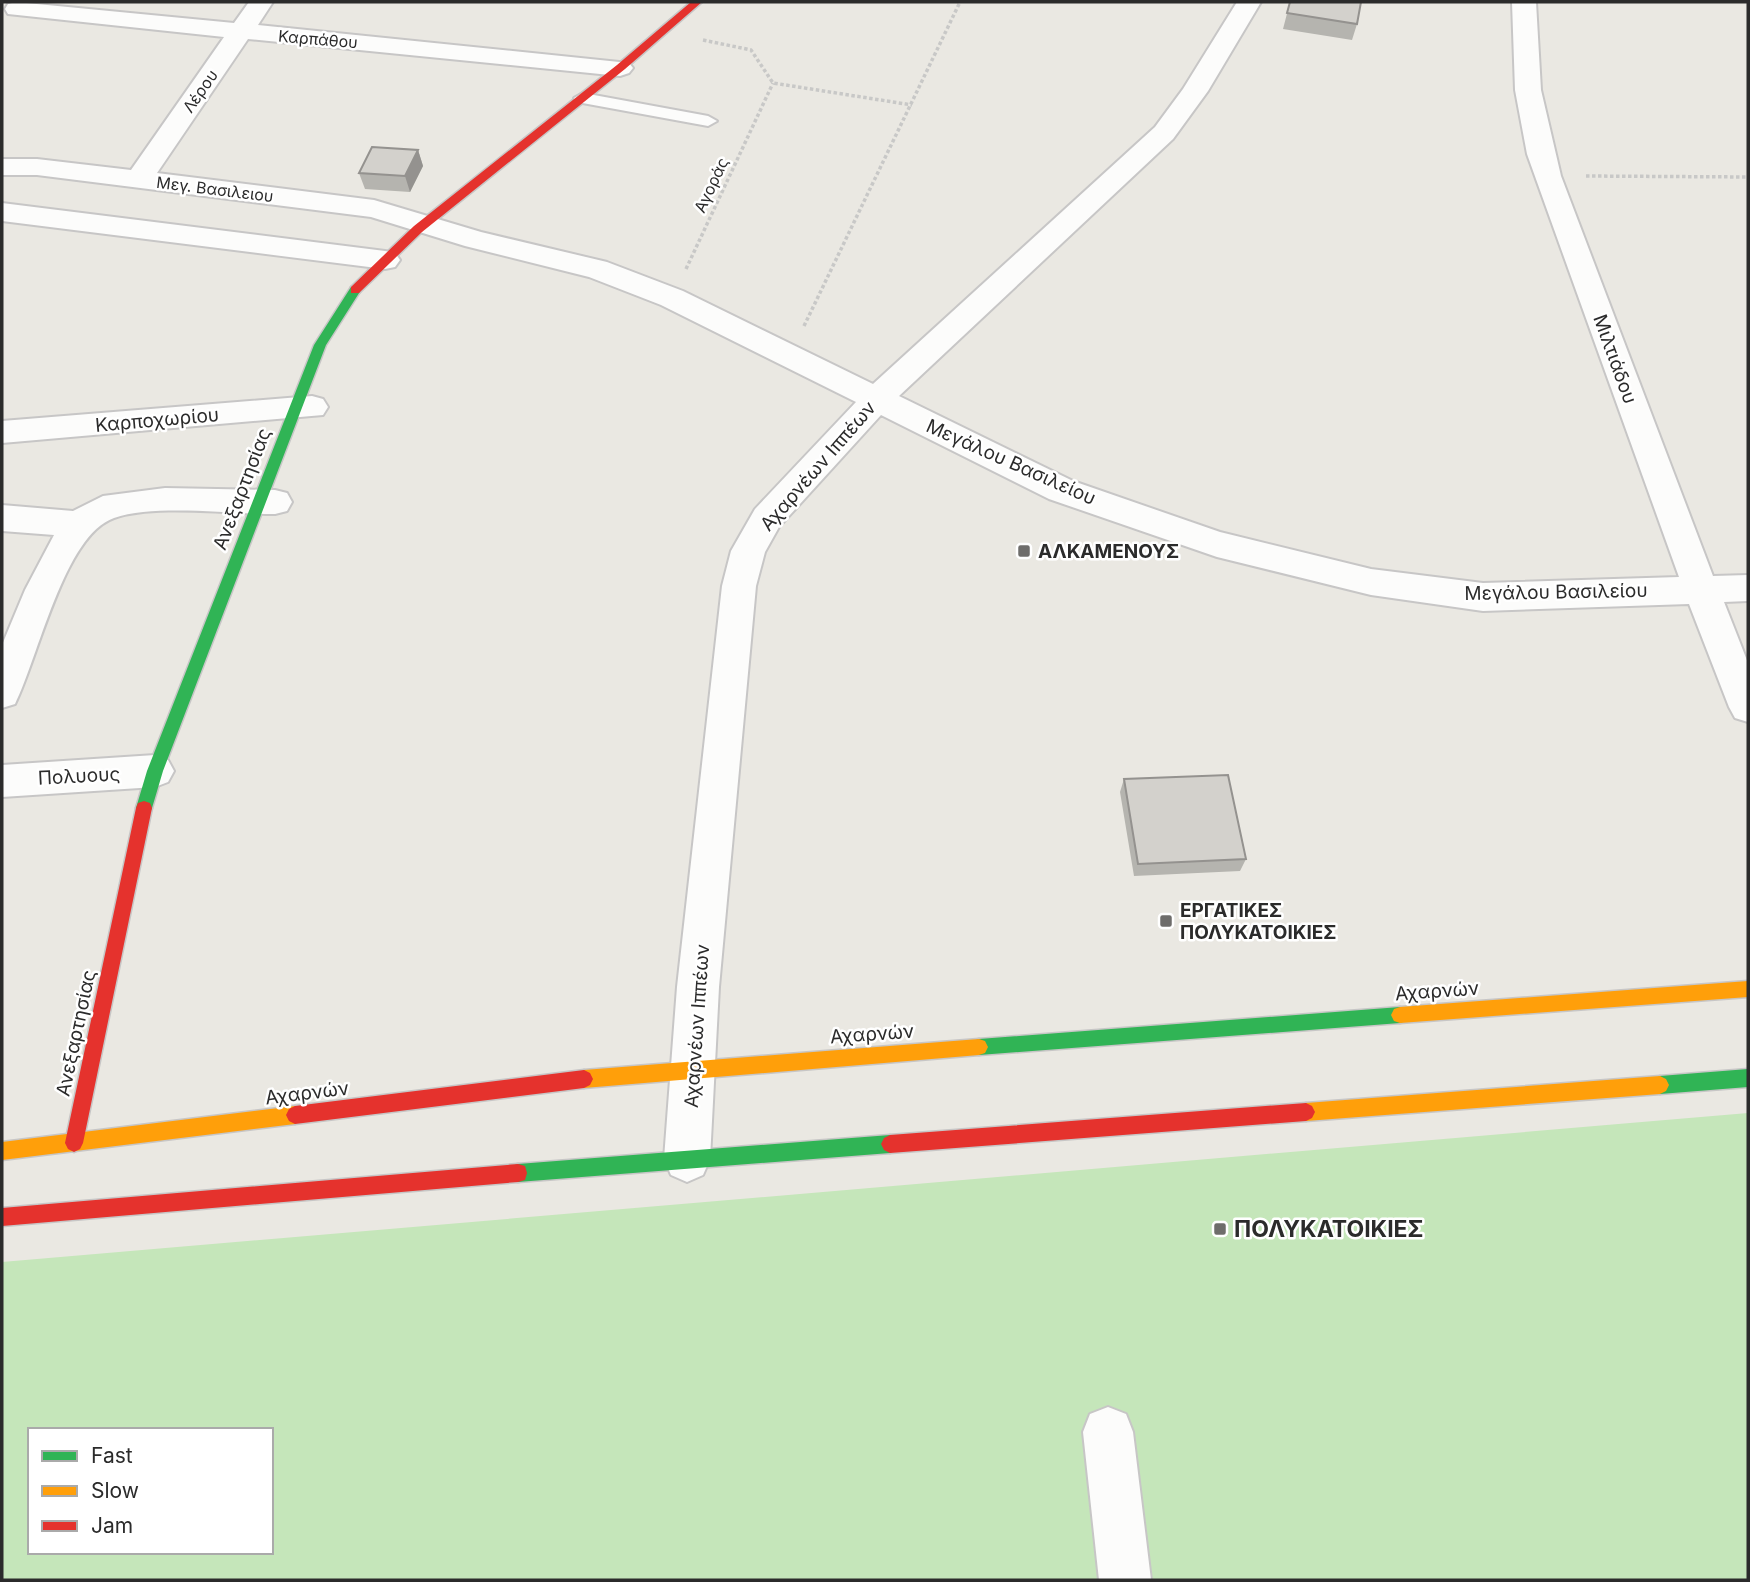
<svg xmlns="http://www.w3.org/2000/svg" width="1750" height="1582" font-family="Inter,sans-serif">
	<rect width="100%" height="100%" fill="#eae8e2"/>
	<path fill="#c5e6ba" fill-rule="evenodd" d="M 1748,1113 L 1748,1580 L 2,1580 L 2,1262 ZM 30,1430 L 271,1430 L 271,1552 L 30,1552 Z"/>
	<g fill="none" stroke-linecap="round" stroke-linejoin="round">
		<defs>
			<path id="lane" d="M 583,93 L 708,116 L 717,121 L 708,126 L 577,102 L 574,98 Z"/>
			<path id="street" d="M 16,2 L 234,23 L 249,2 L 273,2 L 258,25 L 629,63 L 633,68 L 629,73 L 620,76 L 248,39 L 157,173 L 374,200 L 481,232 L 607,262 L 683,291 L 873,384 L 1155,127 L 1183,89 L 1237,2 L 1261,2 L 1208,91 L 1173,139 L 899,396 L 1073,481 L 1220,532 L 1371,569 L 1483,583 L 1679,577 L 1527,154 L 1515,90 L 1512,2 L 1536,2 L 1541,90 L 1561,176 L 1713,576 L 1748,575 L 1748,601 L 1724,602 L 1748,663 L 1748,722 L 1735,718 L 1729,707 L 1689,604 L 1483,611 L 1371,595 L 1217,557 L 1049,499 L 881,415 L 779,527 L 765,552 L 756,586 L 719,987 L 710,1159 L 703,1175 L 687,1182 L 671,1175 L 664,1159 L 677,987 L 722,586 L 731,551 L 755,509 L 856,402 L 661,305 L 589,277 L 465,246 L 371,217 L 37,175 L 2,175 L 2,159 L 37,159 L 131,170 L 224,37 L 8,14 L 5,9 L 8,4 Z
				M 2,203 L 385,251 L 395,253 L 400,260 L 395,267 L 385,269 L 2,221 Z
				M 312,396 L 323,399 L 328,407 L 323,415 L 2,443 L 2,421 Z
				M 165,488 L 275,490 L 287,493 L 292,502 L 287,511 L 275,514 C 230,514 155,504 114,518 C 64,535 38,659 15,704 L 2,708 L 2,645 L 25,590 L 54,535 L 2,531 L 2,505 L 73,511 L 103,496 Z
				M 155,755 L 168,760 L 174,771 L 168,782 L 155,787 L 2,797 L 2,765 Z
				M 1108,1407 L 1126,1414 L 1133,1432 L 1151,1580 L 1099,1580 L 1083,1432 L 1090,1414 Z"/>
			<path id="fast" d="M 355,286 L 361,290 L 326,345 L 163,771 L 152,808 L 150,813 L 144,815 L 138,813 L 136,808 L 147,771 L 314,345 L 351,287 Z
				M 1400,1007 L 1406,1009 L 1409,1015 L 1406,1021 L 1400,1023 L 979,1055 L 973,1053 L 970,1047 L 973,1041 L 979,1039 Z
				M 1748,1069 L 1748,1087 L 1660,1094 L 1654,1091 L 1651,1085 L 1654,1079 L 1660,1076 Z
				M 890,1135 L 896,1138 L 899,1144 L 896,1150 L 890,1153 L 518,1182 L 511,1180 L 509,1173 L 511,1166 L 518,1164 Z"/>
			<path id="slow" d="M 1748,981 L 1748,997 L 1400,1023 L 1394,1021 L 1391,1015 L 1394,1009 L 1400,1007 Z
				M 979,1039 L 985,1041 L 988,1047 L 985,1053 L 979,1055 L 584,1088 L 578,1085 L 575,1079 L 578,1073 L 584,1070 Z
				M 1660,1076 L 1666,1079 L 1669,1085 L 1666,1091 L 1660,1094 L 1306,1121 L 1300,1118 L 1297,1112 L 1300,1106 L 1306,1103 Z
				M 295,1106 L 301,1109 L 304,1115 L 301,1121 L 295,1124 L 2,1160 L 2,1142 Z"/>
			<path id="jam" d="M 691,2 L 702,2 L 625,69 L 422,232 L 359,293 L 351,293 L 351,287 L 414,226 L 617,65 Z
				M 144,801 L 150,803 L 152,808 L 83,1143 L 80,1149 L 74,1152 L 68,1149 L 65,1143 L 136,808 L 138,803 Z
				M 584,1070 L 590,1073 L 593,1079 L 590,1085 L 584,1088 L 295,1124 L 289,1121 L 286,1115 L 289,1109 L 295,1106 Z
				M 1306,1103 L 1312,1106 L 1315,1112 L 1312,1118 L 1306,1121 L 890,1153 L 884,1150 L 881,1144 L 884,1138 L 890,1135 Z
				M 518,1164 L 525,1166 L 527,1173 L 525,1180 L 518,1182 L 2,1226 L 2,1208 Z"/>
		</defs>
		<use href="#lane" stroke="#c7c6c6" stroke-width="4"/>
		<use href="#street" stroke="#c7c6c6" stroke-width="4"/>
		<use href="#fast" stroke="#c7c6c6" stroke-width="3"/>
		<use href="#slow" stroke="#c7c6c6" stroke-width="3"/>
		<use href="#jam" stroke="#c7c6c6" stroke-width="3"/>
		<path stroke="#c8c8c7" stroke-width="3.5" stroke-dasharray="3.5 2.5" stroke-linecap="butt" d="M 703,40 L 751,50 L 773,83 L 912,105
			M 1586,176 L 1748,177
			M 686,269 L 773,83
			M 804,326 L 960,2"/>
		<use href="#lane" fill="#fcfcfb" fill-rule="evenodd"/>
		<use href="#street" fill="#fcfcfb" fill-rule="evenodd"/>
		<use href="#fast" fill="#30b455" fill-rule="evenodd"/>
		<use href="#slow" fill="#ff9f0a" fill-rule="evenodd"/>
		<use href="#jam" fill="#e5322d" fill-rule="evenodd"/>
	</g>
	<path fill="#b5b4af" d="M 1290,2 L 1357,24 L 1352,40 L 1283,29 Z
		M 418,150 L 423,166 L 410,192 L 365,189 L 359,173 Z
		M 1124,779 L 1246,859 L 1240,871 L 1134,876 L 1120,792 Z"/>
	<path fill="#94928f" d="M 418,150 L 423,166 L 410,192 L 405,176 Z"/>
	<path fill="#d3d1cc" stroke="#94928f" stroke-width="2" d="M 1290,2 L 1361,2 L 1357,24 L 1287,13 Z
		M 372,147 L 418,150 L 405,176 L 359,173 Z
		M 1228,775 L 1246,859 L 1138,864 L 1124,779 Z"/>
	<g fill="#6e6d6b" stroke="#fff" stroke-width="2.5">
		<rect x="1017" y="544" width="14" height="14" rx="3.5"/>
		<rect x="1159" y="914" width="14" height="14" rx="3.5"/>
		<rect x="1213" y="1222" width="14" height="14" rx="3.5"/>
	</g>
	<g text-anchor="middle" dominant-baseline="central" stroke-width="5" stroke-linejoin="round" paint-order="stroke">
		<g font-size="16" fill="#2b2b2b" stroke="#fff">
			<text transform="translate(318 39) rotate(5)">Καρπάθου</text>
			<text transform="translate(200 91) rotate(-55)">Λέρου</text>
			<text transform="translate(711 185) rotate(-65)">Αγοράς</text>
			<text transform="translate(215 189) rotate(7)">Μεγ. Βασιλειου</text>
		</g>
		<g font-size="19" fill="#2b2b2b" stroke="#fff">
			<text transform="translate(1615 359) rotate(70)">Μιλτιάδου</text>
			<text transform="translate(157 420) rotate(-5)">Καρποχωρίου</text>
			<text transform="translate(1011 462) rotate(24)">Μεγάλου Βασιλείου</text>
			<text transform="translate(818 466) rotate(-49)">Αχαρνέων Ιππέων</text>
			<text transform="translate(242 489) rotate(-69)">Ανεξαρτησίας</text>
			<text transform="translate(1556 592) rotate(-1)">Μεγάλου Βασιλείου</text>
			<text transform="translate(79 776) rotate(-3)">Πολυους</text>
			<text transform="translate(1437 991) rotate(-4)">Αχαρνών</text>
			<text transform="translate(697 1026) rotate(-86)">Αχαρνέων Ιππέων</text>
			<text transform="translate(76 1033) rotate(-78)">Ανεξαρτησίας</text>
			<text transform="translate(872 1034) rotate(-4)">Αχαρνών</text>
			<text transform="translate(307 1093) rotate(-7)">Αχαρνών</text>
		</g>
		<g font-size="19" font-weight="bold" fill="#2b2b2b" stroke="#fff" text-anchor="start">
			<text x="1038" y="551">ΑΛΚΑΜΕΝΟΥΣ</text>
			<text x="1180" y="910">ΕΡΓΑΤΙΚΕΣ<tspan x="1180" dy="22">ΠΟΛΥΚΑΤΟΙΚΙΕΣ</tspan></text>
		</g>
		<g font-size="23" font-weight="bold" fill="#2b2b2b" stroke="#fff" text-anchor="start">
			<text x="1234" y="1229">ΠΟΛΥΚΑΤΟΙΚΙΕΣ</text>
		</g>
	</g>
	<rect width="1750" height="1582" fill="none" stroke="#2b2b2b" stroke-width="7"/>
	<rect x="28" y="1428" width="245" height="126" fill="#ffffff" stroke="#aaaaaa" stroke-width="2"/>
	<rect x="42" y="1451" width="35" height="10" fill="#30b455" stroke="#aaaaaa" stroke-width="2"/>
	<text x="91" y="1463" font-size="21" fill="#2b2b2b">Fast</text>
	<rect x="42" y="1486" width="35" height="10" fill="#ff9f0a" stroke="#aaaaaa" stroke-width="2"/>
	<text x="91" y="1498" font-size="21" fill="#2b2b2b">Slow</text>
	<rect x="42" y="1521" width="35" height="10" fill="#e5322d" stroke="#aaaaaa" stroke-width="2"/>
	<text x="91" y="1533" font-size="21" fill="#2b2b2b">Jam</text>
</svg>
